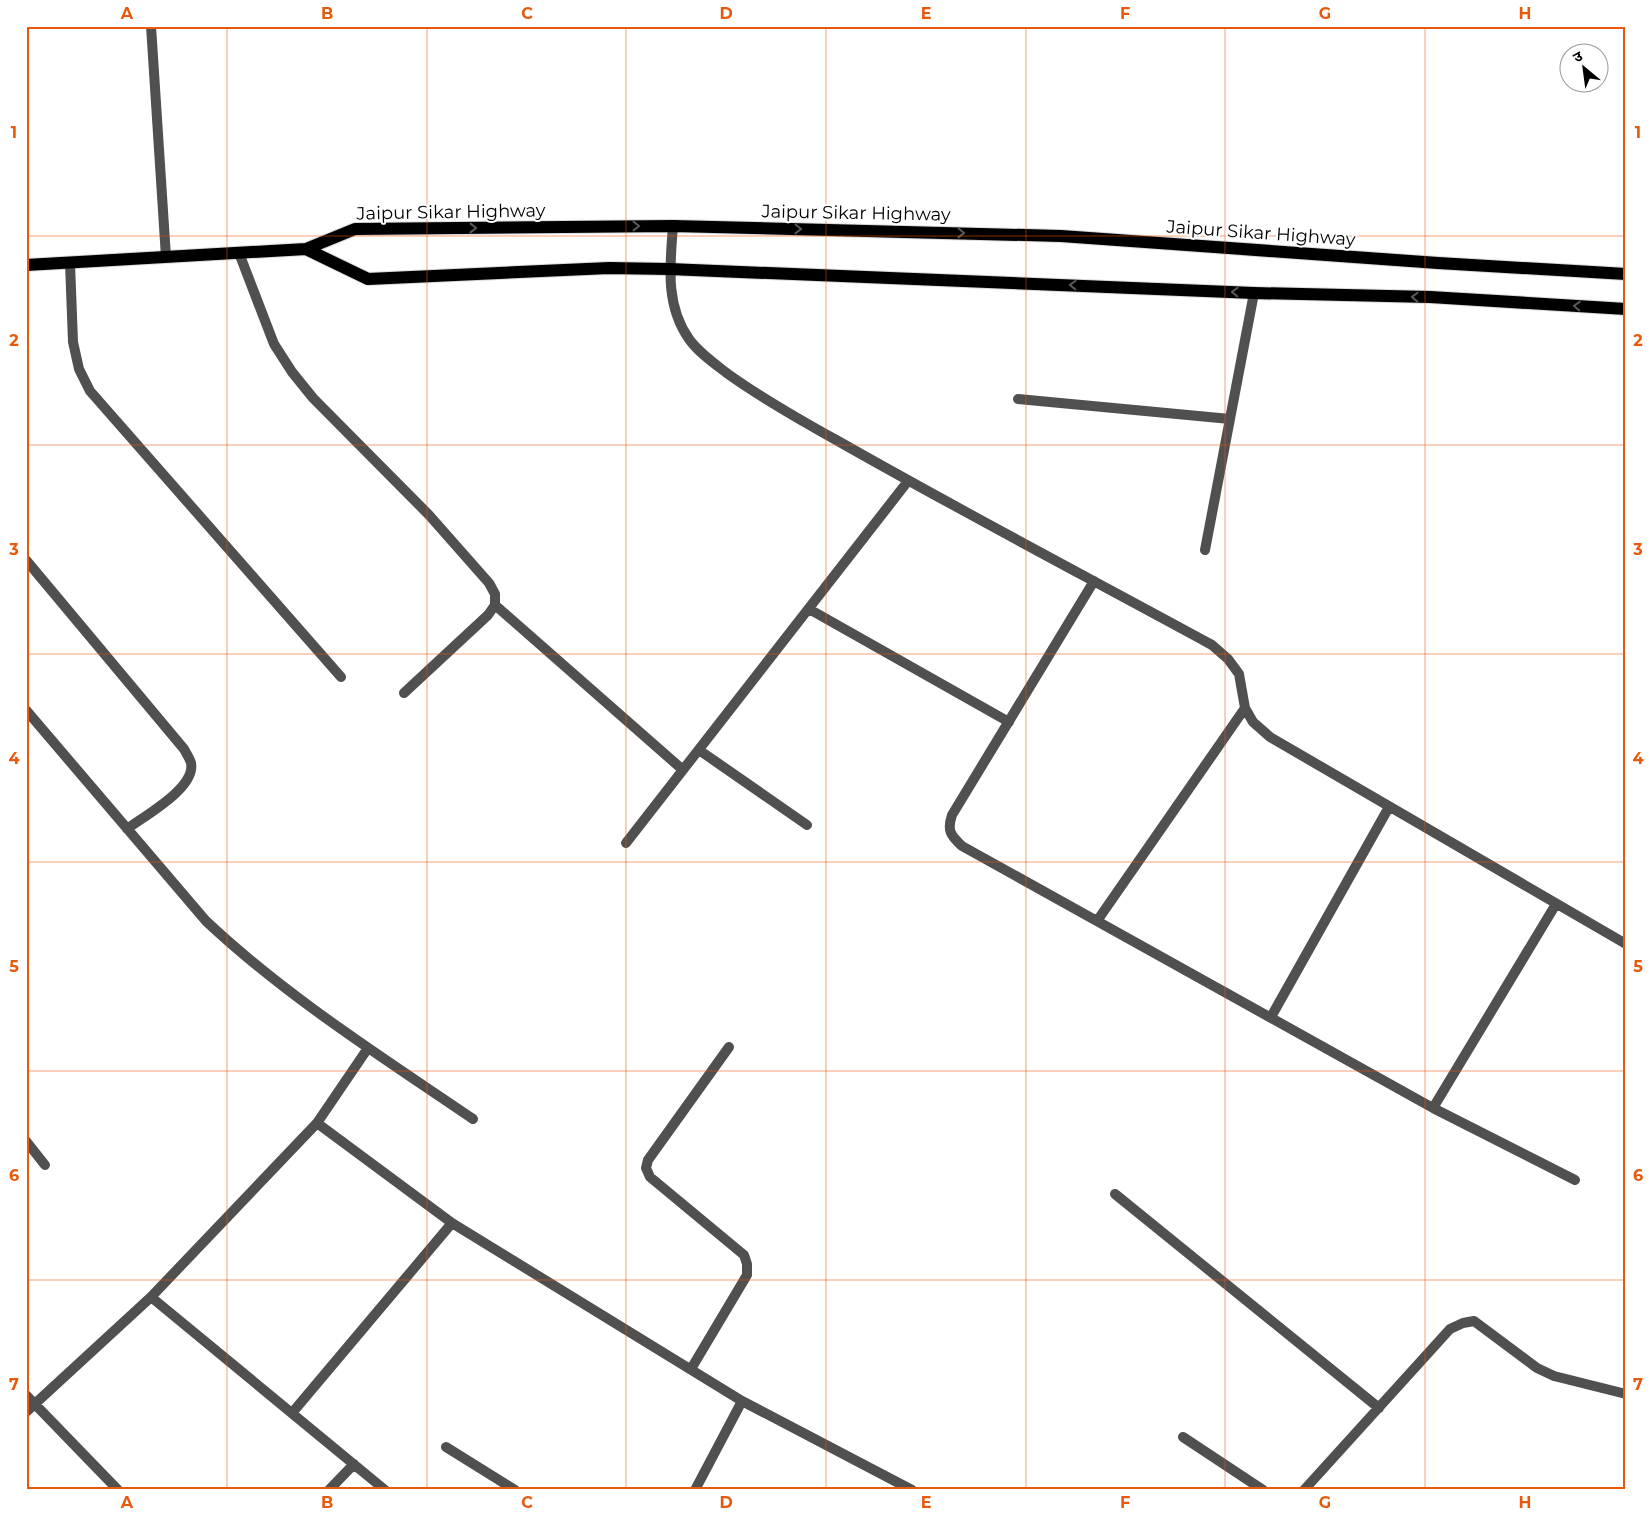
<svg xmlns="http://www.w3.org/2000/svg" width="1652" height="1516" font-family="Montserrat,'Noto Sans Devanagari',sans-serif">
	<rect width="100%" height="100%" fill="#fff"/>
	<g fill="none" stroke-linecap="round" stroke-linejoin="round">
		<defs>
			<path id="primary" d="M 306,249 L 368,279 L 609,268 L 669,269 L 1254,293 L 1430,297 L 1626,309
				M 26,265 L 306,249 L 355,229 L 673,226 L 1061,236 L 1438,263 L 1626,274"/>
		</defs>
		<use href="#primary" stroke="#dbdbdb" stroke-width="14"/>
		<path stroke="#505050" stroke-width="10" d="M 151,26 L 166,257"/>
		<path stroke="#505050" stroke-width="10" d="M 673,226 C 670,265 665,305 689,339 C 699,353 715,364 728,374 C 763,399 800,420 838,441 C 961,511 1087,577 1212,645 L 1228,659 L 1239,674 L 1245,708 L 1253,722 L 1270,737 L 1626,944
			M 239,253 L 274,344 L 292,372 L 313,398 L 429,515 L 489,583 L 495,594 L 495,605 L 488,615 L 404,693
			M 70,263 L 73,342 L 79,369 L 90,391 L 341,677
			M 1018,399 L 1230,419
			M 1205,550 L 1254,293
			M 26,560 L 184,749 C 186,753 190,759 191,763 C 196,788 144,816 127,829
			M 1094,581 L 952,815 C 947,830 950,835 962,846 L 1433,1108 L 1575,1180
			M 495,605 L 683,770
			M 809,609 L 1009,722
			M 26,710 L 206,921 C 287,997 382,1057 473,1119
			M 699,750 L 807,825
			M 626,843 L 908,481
			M 1097,921 L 1245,708
			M 1271,1017 L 1389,807
			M 1433,1108 L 1556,904
			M 317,1123 L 452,1223 L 742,1401 L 912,1490
			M 26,1141 L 45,1165
			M 1115,1194 L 1379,1408
			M 151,1297 L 385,1490
			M 691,1369 L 747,1275 L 747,1264 L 744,1255 L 650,1177 L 646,1168 L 648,1160 L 729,1047
			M 26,1395 L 118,1490
			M 26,1412 L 151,1297 L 317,1123 L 368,1048
			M 292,1413 L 452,1223
			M 1183,1437 L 1263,1490
			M 446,1447 L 515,1490
			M 329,1490 L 354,1464
			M 695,1490 L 742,1401
			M 1304,1490 L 1450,1329 L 1463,1323 L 1474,1321 L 1537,1368 L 1554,1376 L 1626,1394"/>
		<use href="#primary" stroke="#000" stroke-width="12"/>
	</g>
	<defs><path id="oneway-chevron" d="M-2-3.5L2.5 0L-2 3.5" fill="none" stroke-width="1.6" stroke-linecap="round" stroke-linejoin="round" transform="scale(1.25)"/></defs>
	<g stroke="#595959">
		<use href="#oneway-chevron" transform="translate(636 226)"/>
		<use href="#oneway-chevron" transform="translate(473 228)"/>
		<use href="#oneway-chevron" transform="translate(798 229) rotate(1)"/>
		<use href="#oneway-chevron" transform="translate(961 233) rotate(1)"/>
		<use href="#oneway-chevron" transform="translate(1073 285) rotate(-178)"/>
		<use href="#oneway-chevron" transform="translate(1235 292) rotate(-178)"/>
		<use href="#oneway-chevron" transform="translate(1415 297) rotate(-178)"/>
		<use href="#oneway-chevron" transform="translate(1577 306) rotate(-176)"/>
	</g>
	<path fill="none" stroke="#e8590c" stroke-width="1" stroke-opacity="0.55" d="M 227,26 L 227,1490M 427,26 L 427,1490M 626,26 L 626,1490M 826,26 L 826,1490M 1026,26 L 1026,1490M 1225,26 L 1225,1490M 1425,26 L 1425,1490M 26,236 L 1626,236M 26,445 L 1626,445M 26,654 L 1626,654M 26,862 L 1626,862M 26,1071 L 1626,1071M 26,1280 L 1626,1280"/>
	<g text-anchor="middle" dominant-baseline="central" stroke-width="4" stroke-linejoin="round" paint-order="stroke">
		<g font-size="18" fill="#000" stroke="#fff">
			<text transform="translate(451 212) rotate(-1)">Jaipur Sikar Highway</text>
			<text transform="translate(856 213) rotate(1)">Jaipur Sikar Highway</text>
			<text transform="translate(1261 233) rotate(4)">Jaipur Sikar Highway</text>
		</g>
	</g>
	<rect width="1652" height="1516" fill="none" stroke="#ffffff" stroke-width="55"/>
	<g transform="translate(1584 68) rotate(331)"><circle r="24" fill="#ffffff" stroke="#999999"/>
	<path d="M0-4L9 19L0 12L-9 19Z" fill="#000000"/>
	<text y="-8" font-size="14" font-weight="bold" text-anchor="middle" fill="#000000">उ</text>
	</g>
	<rect x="28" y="28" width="1596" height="1460" fill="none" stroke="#e8590c" stroke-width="2"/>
	<g font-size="16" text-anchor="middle" font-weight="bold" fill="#e8590c">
		<text x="127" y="19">A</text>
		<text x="327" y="19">B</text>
		<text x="527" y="19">C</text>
		<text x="726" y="19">D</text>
		<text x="926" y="19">E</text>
		<text x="1125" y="19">F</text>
		<text x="1325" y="19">G</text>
		<text x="1525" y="19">H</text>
		<text x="14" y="138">1</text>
		<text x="1638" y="138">1</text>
		<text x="14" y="346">2</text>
		<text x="1638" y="346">2</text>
		<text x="14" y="555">3</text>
		<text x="1638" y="555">3</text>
		<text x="14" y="764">4</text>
		<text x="1638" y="764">4</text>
		<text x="14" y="972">5</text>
		<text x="1638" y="972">5</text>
		<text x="14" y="1181">6</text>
		<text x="1638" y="1181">6</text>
		<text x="14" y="1390">7</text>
		<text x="1638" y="1390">7</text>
		<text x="127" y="1508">A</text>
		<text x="327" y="1508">B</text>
		<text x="527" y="1508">C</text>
		<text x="726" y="1508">D</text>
		<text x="926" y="1508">E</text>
		<text x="1125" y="1508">F</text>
		<text x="1325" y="1508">G</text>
		<text x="1525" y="1508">H</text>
	</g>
</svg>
